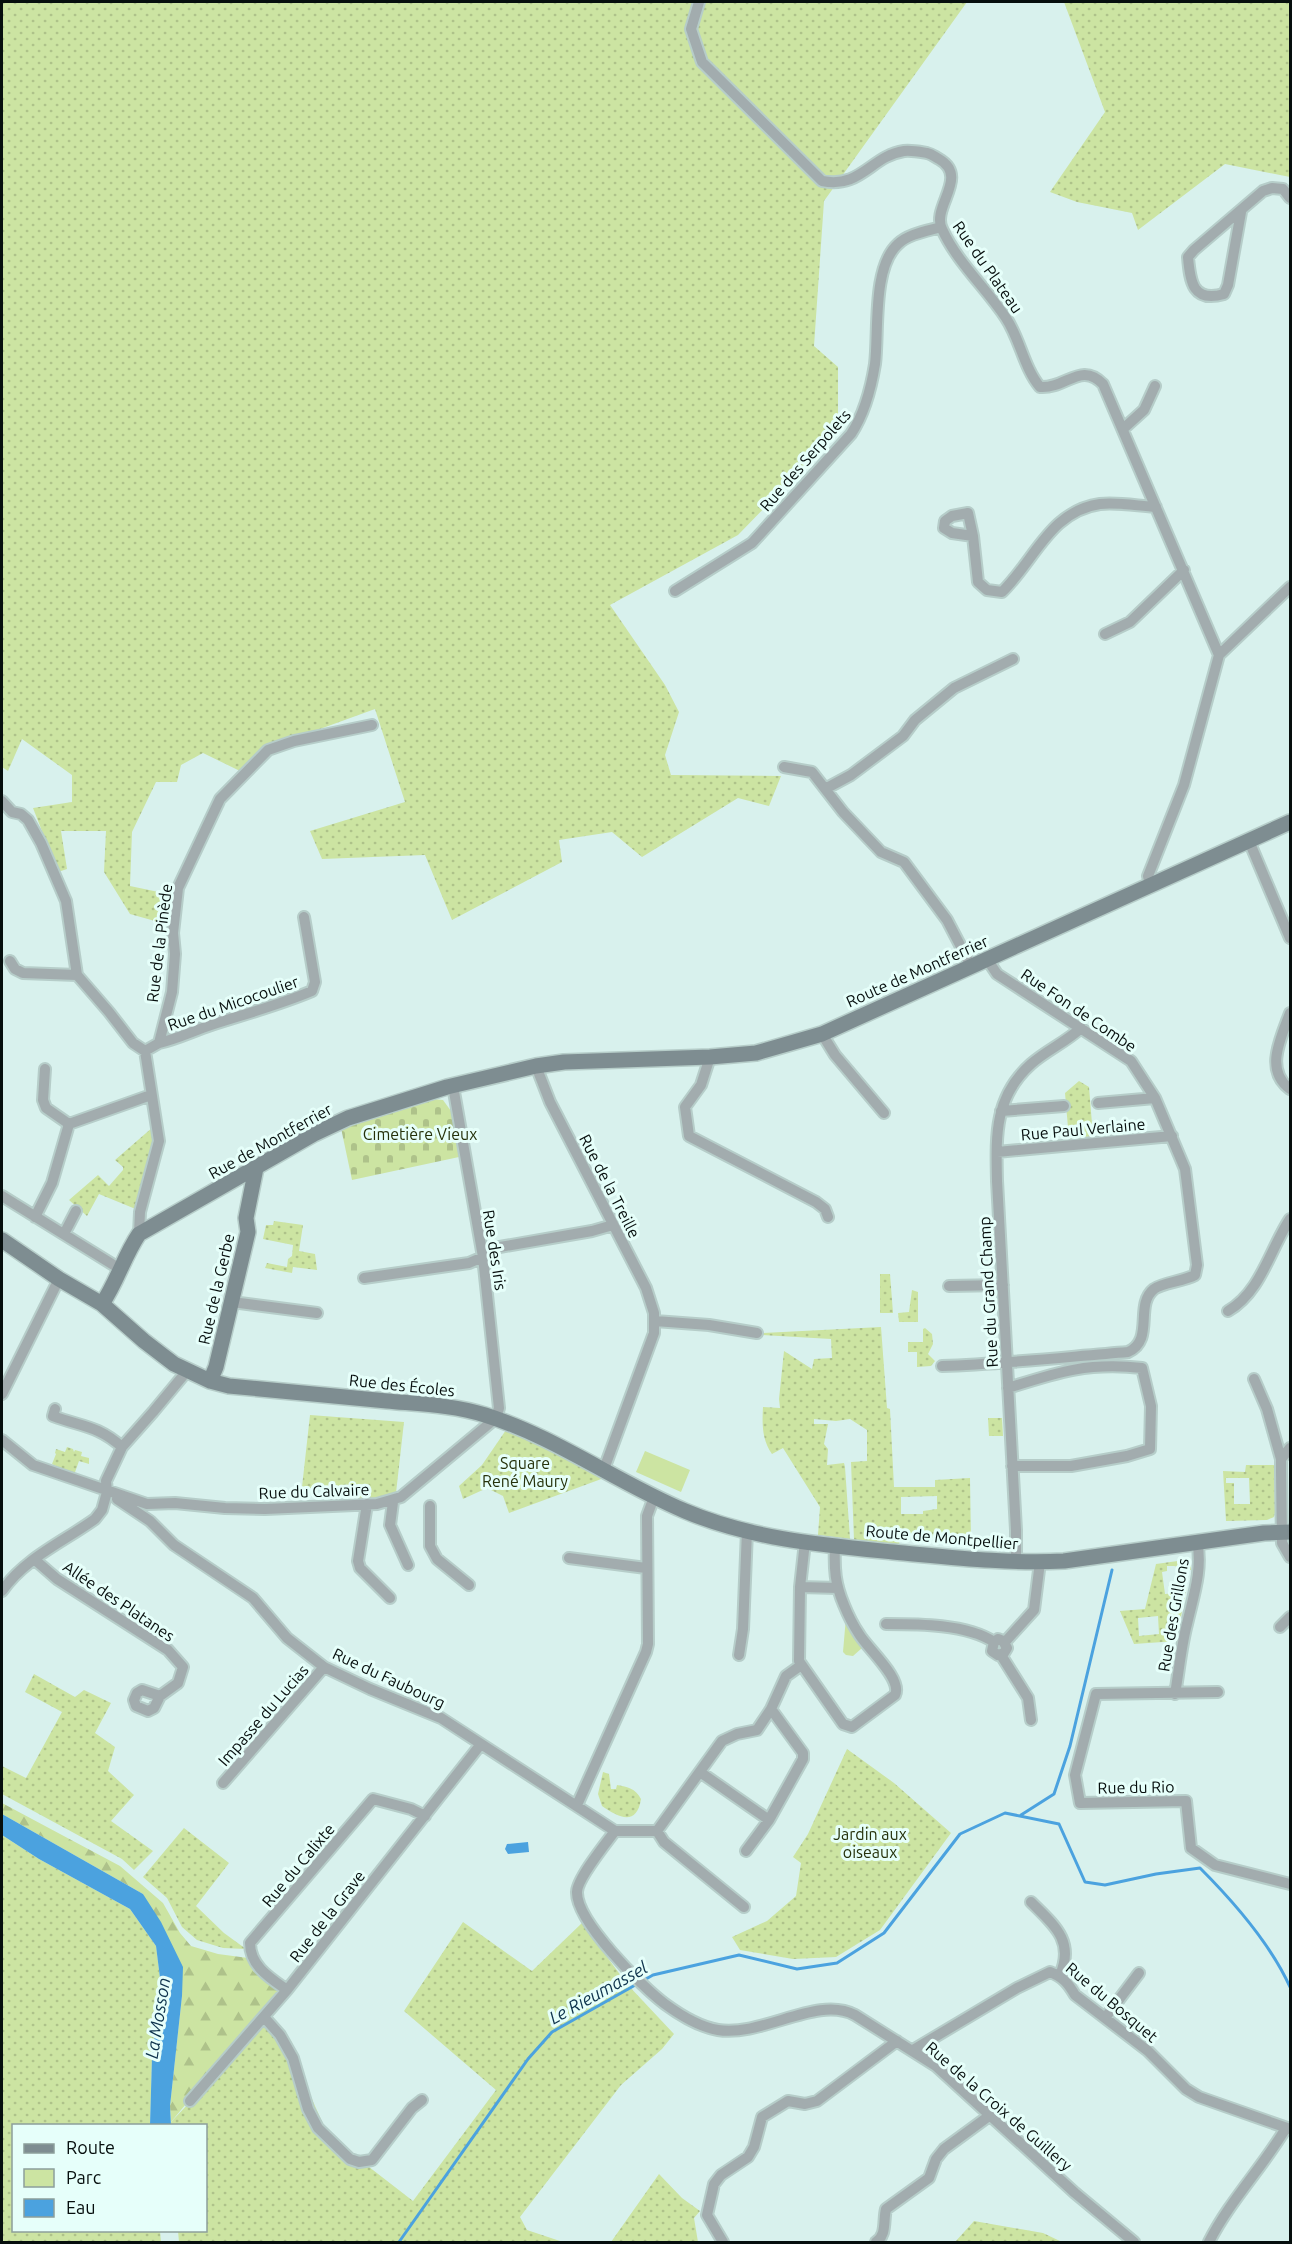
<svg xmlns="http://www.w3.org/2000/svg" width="1292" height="2244" font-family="Ubuntu,sans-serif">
	<defs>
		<pattern id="green-dots" width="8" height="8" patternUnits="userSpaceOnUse" patternTransform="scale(1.5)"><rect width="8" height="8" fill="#cce4a2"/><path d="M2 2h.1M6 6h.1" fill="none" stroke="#aec28a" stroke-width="1.8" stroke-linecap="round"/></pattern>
		<pattern id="forest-firs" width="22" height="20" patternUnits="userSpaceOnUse" patternTransform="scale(1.5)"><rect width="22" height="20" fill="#cce4a2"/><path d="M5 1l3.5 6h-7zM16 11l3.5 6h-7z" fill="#aec28a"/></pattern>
		<pattern id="cemetery-stones" width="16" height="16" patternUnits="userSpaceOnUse" patternTransform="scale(1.5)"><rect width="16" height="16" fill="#cce4a2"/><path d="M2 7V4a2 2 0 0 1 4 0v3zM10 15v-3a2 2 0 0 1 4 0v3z" fill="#aec28a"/></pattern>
	</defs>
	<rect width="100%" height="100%" fill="#d8f1ed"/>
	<path fill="url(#green-dots)" fill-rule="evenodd" d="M 2,2 L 967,2 L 824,201 L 814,346 L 838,367 L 838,432 L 738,535 L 610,605 L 665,685 L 679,712 L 665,755 L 671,775 L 781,776 L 769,806 L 738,798 L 642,857 L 612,832 L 559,840 L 562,862 L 452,920 L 425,855 L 322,859 L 310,831 L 405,802 L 375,709 L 265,749 L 240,771 L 203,753 L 181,765 L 177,782 L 156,782 L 132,832 L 130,886 L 168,894 L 162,923 L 130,914 L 104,872 L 106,831 L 61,831 L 67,869 L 58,872 L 33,808 L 72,802 L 72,775 L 22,739 L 8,771 L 2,767 Z
		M 1064,2 L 1290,2 L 1290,177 L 1225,164 L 1138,230 L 1132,213 L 1077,202 L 1050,192 L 1105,112 Z
		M 1079,1081 L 1089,1087 L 1093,1136 L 1069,1139 L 1065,1093 Z
		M 153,1127 L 156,1137 L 138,1210 L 99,1194 L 87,1216 L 69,1200 L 98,1175 L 109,1186 L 123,1170 L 123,1167 L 115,1160 Z
		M 274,1221 L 303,1225 L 299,1251 L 315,1254 L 317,1270 L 293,1267 L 292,1273 L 265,1268 L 267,1263 L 287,1267 L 288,1259 L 292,1256 L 293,1245 L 263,1239 L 266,1225 L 273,1225 Z
		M 880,1274 L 890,1274 L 893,1313 L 880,1313 Z
		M 912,1290 L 918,1292 L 918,1322 L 899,1322 L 898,1313 L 909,1312 Z
		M 881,1327 L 887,1408 L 890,1409 L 894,1487 L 935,1487 L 935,1480 L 970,1478 L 971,1540 L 900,1537 L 899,1545 L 854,1540 L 851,1462 L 867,1461 L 867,1430 L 850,1419 L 836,1421 L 814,1419 L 814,1424 L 828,1424 L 824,1444 L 828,1449 L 827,1465 L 844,1463 L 845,1467 L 850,1539 L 818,1535 L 820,1507 L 783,1448 L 772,1454 C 762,1440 762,1424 763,1407 L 780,1408 L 779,1399 L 784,1351 L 812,1369 L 814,1359 L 832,1358 L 831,1339 L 762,1335 L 763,1333 ZM 937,1496 L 937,1509 L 923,1511 L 923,1514 L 901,1514 L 901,1497 Z
		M 925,1328 L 932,1334 L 933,1344 L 928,1354 L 935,1361 L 931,1366 L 917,1367 L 917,1352 L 908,1352 L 908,1342 L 923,1342 L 923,1329 Z
		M 310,1415 L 404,1422 L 396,1493 L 384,1497 L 356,1500 L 356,1493 L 302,1487 Z
		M 988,1418 L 1002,1418 L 1003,1436 L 989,1436 Z
		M 506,1430 L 538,1443 L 604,1478 L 509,1513 L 503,1496 L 487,1488 L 463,1499 L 459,1486 L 482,1465 Z
		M 67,1447 L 73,1449 L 74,1452 L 75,1450 L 82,1452 L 81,1456 L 89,1458 L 89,1464 L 79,1461 L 74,1475 L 52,1464 L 56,1454 L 55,1453 L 56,1449 L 65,1452 Z
		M 1246,1465 L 1274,1465 L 1275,1512 L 1274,1517 L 1267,1520 L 1226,1521 L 1223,1471 L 1245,1472 ZM 1226,1478 L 1249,1478 L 1250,1504 L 1234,1504 L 1234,1483 L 1226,1483 Z
		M 1185,1560 L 1191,1564 L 1191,1570 L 1174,1566 L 1167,1566 L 1167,1571 L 1162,1572 L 1165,1594 L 1177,1593 L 1176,1588 L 1187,1587 L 1184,1601 L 1177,1601 L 1174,1611 L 1182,1611 L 1177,1641 L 1134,1644 L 1120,1611 L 1145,1609 L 1156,1564 ZM 1158,1616 L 1159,1634 L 1139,1636 L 1138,1618 Z
		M 34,1674 L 75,1697 L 84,1690 L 111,1703 L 95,1733 L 115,1747 L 108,1771 L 134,1795 L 111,1821 L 153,1851 L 134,1870 L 122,1859 L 2,1794 L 2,1766 L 26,1778 L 62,1712 L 25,1692 Z
		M 847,1749 L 894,1783 L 951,1833 L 880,1930 L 836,1957 L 793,1959 L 740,1950 L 732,1937 L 767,1921 L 796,1896 L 801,1863 L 793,1857 L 808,1834 Z
		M 603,1772 L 609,1774 L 611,1789 L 616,1789 L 617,1785 C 628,1787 635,1788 641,1799 C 637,1826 619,1818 602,1806 L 598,1794 Z
		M 184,1828 L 229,1863 L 196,1906 L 224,1933 L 246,1949 L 223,1948 L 197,1940 L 182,1927 L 167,1898 L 143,1877 Z
		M 2,1835 L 39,1859 L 130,1909 L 156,1946 L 161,1986 L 152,2057 L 150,2125 L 14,2126 L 14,2230 L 160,2231 L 161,2242 L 2,2242 Z
		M 463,1922 L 532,1971 L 582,1923 L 627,1984 L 674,2034 L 662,2049 L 621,2085 L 520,2217 L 527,2230 L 563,2242 L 179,2242 L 178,2231 L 206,2230 L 206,2126 L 171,2125 L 171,2122 L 271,2017 L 291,2041 L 311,2097 L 324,2126 L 351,2153 L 413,2201 L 496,2090 L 404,2011 Z
		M 659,2174 L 682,2198 L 700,2211 L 694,2218 L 698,2242 L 611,2242 Z
		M 974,2221 L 1043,2233 L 1062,2242 L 955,2242 Z"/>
	<path fill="url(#forest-firs)" d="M 2,1803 L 120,1866 L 163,1903 L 180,1933 L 191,1946 L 218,1954 L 248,1958 L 253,1971 L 279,1992 L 171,2122 L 170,2106 L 182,1996 L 143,1894 L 2,1814 Z"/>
	<path fill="url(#cemetery-stones)" d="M 432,1099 L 443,1100 L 451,1111 L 459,1157 L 352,1180 L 341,1128 L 345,1124 Z"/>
	<path fill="#cce4a2" d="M 645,1451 L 690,1470 L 681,1492 L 636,1472 Z
		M 846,1617 L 862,1648 L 853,1656 L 846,1655 L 843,1652 Z"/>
	<path fill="#4ba2df" d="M 2,1814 L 143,1894 L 161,1922 L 183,1967 L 182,1996 L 170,2106 L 171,2125 L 150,2125 L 152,2057 L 161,1986 L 156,1946 L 130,1909 L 39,1859 L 2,1835 Z
		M 528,1842 L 529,1852 L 508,1854 L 505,1849 L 507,1844 Z"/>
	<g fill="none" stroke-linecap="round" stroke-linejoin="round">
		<path stroke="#4ba2df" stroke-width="3" d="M 1021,1815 L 1054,1794 L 1070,1746 L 1112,1570
			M 399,2242 L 528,2059 L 552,2032 L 653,1975 L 739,1955 L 797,1969 L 837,1963 L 884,1933 L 960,1834 L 1005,1813 L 1059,1824 L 1085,1882 L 1105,1885 L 1156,1874 L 1200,1868 C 1234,1902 1270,1943 1290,1987"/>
		<defs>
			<path id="street" d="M 699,2 L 691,29 L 702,62 L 822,181 C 861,189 871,156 904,151 C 911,150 921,152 927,153 C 932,154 935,157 939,159 C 970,177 931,207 942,229 C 957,262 986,288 1006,318 C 1020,339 1024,368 1040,387 C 1066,389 1081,361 1103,384 L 1219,655
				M 1241,212 L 1228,285 L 1224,294 C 1193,303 1190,282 1188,257 L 1194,250 L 1263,191 L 1272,188 L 1283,189 L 1290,198
				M 1123,429 L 1144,410 L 1155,386
				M 973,536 L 952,533 L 944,528 L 945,521 L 952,516 L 968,513 L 973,536 L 978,582 L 987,590 L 1002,592 C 1035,560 1050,511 1100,504 C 1118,502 1138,506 1156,507
				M 675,591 L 752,543 L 851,434 C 865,413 871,389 875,364 C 879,332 872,267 898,244 C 908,234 927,231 941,227
				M 1105,634 L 1130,622 L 1184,570
				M 784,767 L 812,772 L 843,812 L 881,852 L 904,862 L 947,920 L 971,966
				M 825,789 L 851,775 L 903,736 L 915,720 L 954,688 L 1013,659
				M 2,801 L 12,812 L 21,814 L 28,820 L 41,843 L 66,901 L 77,975 L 109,1012 L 133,1043 L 145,1051 L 159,1141 L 140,1212 L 139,1234
				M 1249,841 L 1290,938
				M 1150,884 L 1148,876 L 1184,785 L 1219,655 L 1290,587
				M 10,961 L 15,969 L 23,973 L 77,975
				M 1290,1013 C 1281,1038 1264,1070 1290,1089
				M 822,1034 L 835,1055 L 884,1113
				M 159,1043 C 177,1039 193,1031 211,1025 C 245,1014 279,1005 312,991 L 315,982 L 304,917
				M 145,1051 L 159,1043 L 172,992 L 175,954 L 173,933 L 178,888 L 220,799 L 268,750 L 294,741 L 372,725
				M 710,1057 L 701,1085 L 685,1107 L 689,1136 L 816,1202 L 825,1209 L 828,1217
				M 536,1066 L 550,1102 L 646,1288 L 654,1313 L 654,1333 L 604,1469
				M 45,1069 L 43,1100 L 46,1108 L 69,1124 L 151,1095
				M 1098,1103 L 1155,1098
				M 1001,1111 L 1064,1106
				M 997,1152 L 1172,1136
				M 2,1196 L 120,1269
				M 35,1217 L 52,1183 L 69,1124
				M 64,1234 L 76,1211
				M 364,1278 L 469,1263 L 483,1257 L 494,1248 L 592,1231 L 613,1225
				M 949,1286 L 1003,1285
				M 232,1302 L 317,1313
				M 1228,1311 C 1261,1292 1270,1249 1290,1219
				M 655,1321 L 709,1325 L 757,1333
				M 942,1366 C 1005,1364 1066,1357 1128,1352 C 1155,1340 1134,1305 1154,1289 C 1162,1283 1184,1281 1195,1275 L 1197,1265 L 1185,1169 L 1155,1098 L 1131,1061 L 997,974 L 987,959
				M 1254,1379 L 1267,1409 L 1281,1459
				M 1008,1388 C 1058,1372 1088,1362 1142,1368 L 1151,1406 L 1150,1449 L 1127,1456 L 1071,1466 L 1012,1466
				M 2,1394 L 59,1279
				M 55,1409 L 53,1416 C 82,1427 97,1425 122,1447
				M 2,1440 L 33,1465 L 147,1504 L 175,1503 L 225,1508 L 265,1509 L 377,1504 L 401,1497 L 496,1418 L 499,1408 L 483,1257 L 453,1086
				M 1290,1448 L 1281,1459 L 1281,1471 L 1282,1543 L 1290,1557
				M 117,1499 L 150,1521 L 174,1545 L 253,1598 L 287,1638 L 324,1667 L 370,1689 L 441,1718 L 615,1831
				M 393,1502 L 390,1525 L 408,1565
				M 367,1504 L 358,1561 L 360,1568 L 390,1598
				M 430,1506 L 430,1546 L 437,1559 L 469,1585
				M 805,1542 L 800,1587 L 799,1661 L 843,1724 L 852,1727 L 895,1695 C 903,1679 867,1648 859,1634 C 853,1625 848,1615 844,1605 C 835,1584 834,1569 835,1546
				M 569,1558 L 646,1568
				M 34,1559 L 57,1579 L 168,1650 L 183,1667 L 178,1683 L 160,1696 L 142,1690 L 137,1693 L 134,1700 L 136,1706 L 148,1711 L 154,1708 L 160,1696
				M 1016,1562 L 1016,1530 L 997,1181 C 996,1136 994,1097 1031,1064 C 1047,1050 1066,1042 1081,1028
				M 800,1587 L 838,1588
				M 2,1591 C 25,1558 63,1542 95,1519 L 102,1510 L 107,1492 L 106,1481 L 122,1447 L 153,1412 L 187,1371
				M 886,1624 C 918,1624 967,1624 994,1642 L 998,1639 L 1003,1641 L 1007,1648 L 1004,1653 L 998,1655 L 992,1651 L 994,1642
				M 1280,1627 L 1290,1617
				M 1005,1642 L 1034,1610 L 1040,1562
				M 739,1655 L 743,1629 L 747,1531
				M 1001,1655 L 1028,1698 L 1031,1720
				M 1218,1692 L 1096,1694 L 1075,1775 L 1080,1803 L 1186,1801 L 1191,1848 L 1215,1865 L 1290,1884
				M 1175,1694 C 1179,1671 1181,1647 1187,1624 C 1193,1597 1203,1570 1197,1541
				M 700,1772 L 769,1820 L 803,1759 L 803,1753 L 771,1709
				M 223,1783 L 324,1667
				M 577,1805 L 646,1652 L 648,1644 L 647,1516 L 654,1497
				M 615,1831 C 606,1843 577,1879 577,1892 C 576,1921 642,1987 665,2004 C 680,2015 700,2027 718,2030 C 763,2037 817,1995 855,2015 L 936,2066 L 1075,2193 L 1134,2242
				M 615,1831 L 657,1831 L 722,1741 L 737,1734 L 757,1730 L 771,1709 L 786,1676 L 800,1666
				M 657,1831 L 664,1842 L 744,1907
				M 746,1851 L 769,1820
				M 1031,1902 C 1054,1925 1075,1941 1060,1975
				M 287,1990 C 270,1978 250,1966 250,1943 L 373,1799 L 411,1809 L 425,1816
				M 264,2017 L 280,2035 L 293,2058 L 308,2109 L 318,2128 L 350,2159 L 359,2162 L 372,2160 L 412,2108 L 422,2100
				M 1105,2018 L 1139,1973
				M 913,2050 L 1017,1988 L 1050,1972 C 1063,1977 1068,1983 1075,1995 L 1148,2051 L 1186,2089 L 1199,2097 L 1290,2129
				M 190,2101 L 287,1990 L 481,1744
				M 723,2242 L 707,2215 L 714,2184 L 721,2175 L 748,2157 L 754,2147 L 762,2117 L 788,2101 L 805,2104 L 817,2101 L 897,2041
				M 876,2242 C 887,2235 883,2221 886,2209 L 929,2178 L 936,2159 L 944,2149 L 989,2116
				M 1209,2242 C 1229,2202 1262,2168 1286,2128"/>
			<path id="secondary" d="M 2,1240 L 59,1279 L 102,1304 L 144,1341 L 174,1364 L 210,1381 L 229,1386 C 281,1391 334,1396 387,1401 C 419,1404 454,1405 485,1415 C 556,1437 616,1482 685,1511 C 751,1539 822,1545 893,1552 C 949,1557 1007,1564 1064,1561 L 1264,1533 L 1290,1532
				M 102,1304 C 117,1282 124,1256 139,1234 L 314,1134 L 348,1118 L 447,1087 L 536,1066 L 564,1062 L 710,1057 L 756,1053 L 822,1034 L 1290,822
				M 210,1381 L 216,1367 L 248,1232 L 246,1218 L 256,1168"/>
		</defs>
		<use href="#street" stroke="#b6cdc9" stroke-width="14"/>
		<use href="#secondary" stroke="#b6cdc9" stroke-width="18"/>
		<use href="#street" stroke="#a2acae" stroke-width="10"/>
		<use href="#secondary" stroke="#7e8d91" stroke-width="15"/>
	</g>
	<g text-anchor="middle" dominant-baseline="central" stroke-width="6" stroke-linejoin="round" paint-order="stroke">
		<g font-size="16" fill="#060e0d" stroke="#e6fffa">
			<text transform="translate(988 267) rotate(55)">Rue du Plateau</text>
			<text transform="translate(805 460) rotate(-49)">Rue des Serpolets</text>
			<text transform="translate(159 943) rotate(-83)">Rue de la Pinède</text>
			<text transform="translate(917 971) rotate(-24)">Route de Montferrier</text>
			<text transform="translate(233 1003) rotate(-19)">Rue du Micocoulier</text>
			<text transform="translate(1079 1010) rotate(34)">Rue Fon de Combe</text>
			<text transform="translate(1083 1129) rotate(-5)">Rue Paul Verlaine</text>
			<text transform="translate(270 1141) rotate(-29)">Rue de Montferrier</text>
			<text transform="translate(610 1186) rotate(63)">Rue de la Treille</text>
			<text transform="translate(495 1250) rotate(81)">Rue des Iris</text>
			<text transform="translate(216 1289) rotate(-77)">Rue de la Gerbe</text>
			<text transform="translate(988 1292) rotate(-93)">Rue du Grand Champ</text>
			<text transform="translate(402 1385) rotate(6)">Rue des Écoles</text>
			<text transform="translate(314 1491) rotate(-2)">Rue du Calvaire</text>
			<text transform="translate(942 1537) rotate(5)">Route de Montpellier</text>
			<text transform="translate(119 1601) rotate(34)">Allée des Platanes</text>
			<text transform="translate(1173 1615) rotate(-80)">Rue des Grillons</text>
			<text transform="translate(389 1678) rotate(25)">Rue du Faubourg</text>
			<text transform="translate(263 1715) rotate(-49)">Impasse du Lucias</text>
			<text transform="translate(1136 1787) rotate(-1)">Rue du Rio</text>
			<text transform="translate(298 1865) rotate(-50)">Rue du Calixte</text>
			<text transform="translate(327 1916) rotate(-52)">Rue de la Grave</text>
			<text transform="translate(1112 2002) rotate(40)">Rue du Bosquet</text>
			<text transform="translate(999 2106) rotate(41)">Rue de la Croix de Guillery</text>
		</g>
		<g font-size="16" fill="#25310a" stroke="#e6fffa">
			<text x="420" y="1134">Cimetière Vieux</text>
			<text x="525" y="1463">Square<tspan x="525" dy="18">René Maury</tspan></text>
			<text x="870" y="1834">Jardin aux<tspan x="870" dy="18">oiseaux</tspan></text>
		</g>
		<g font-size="18" font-style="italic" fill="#0e334c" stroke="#e6fffa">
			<text transform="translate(598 1992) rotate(-29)">Le Rieumassel</text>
			<text transform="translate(157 2018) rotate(-81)">La Mosson</text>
		</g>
	</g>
	<rect width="1292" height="2244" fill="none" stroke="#060e0d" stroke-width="6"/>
	<rect x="12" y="2124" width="195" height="108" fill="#e6fffa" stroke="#8c9f9b" stroke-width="1.5"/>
	<rect x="24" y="2144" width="30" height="9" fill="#7e8d91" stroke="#8c9f9b" stroke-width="1.5"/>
	<text x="66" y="2154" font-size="18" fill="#060e0d">Route</text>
	<rect x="24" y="2169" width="30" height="18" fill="#cce4a2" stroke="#8c9f9b" stroke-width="1.5"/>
	<text x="66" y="2184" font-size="18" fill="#060e0d">Parc</text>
	<rect x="24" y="2199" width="30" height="18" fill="#4ba2df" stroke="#8c9f9b" stroke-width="1.5"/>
	<text x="66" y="2214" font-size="18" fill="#060e0d">Eau</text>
</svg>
